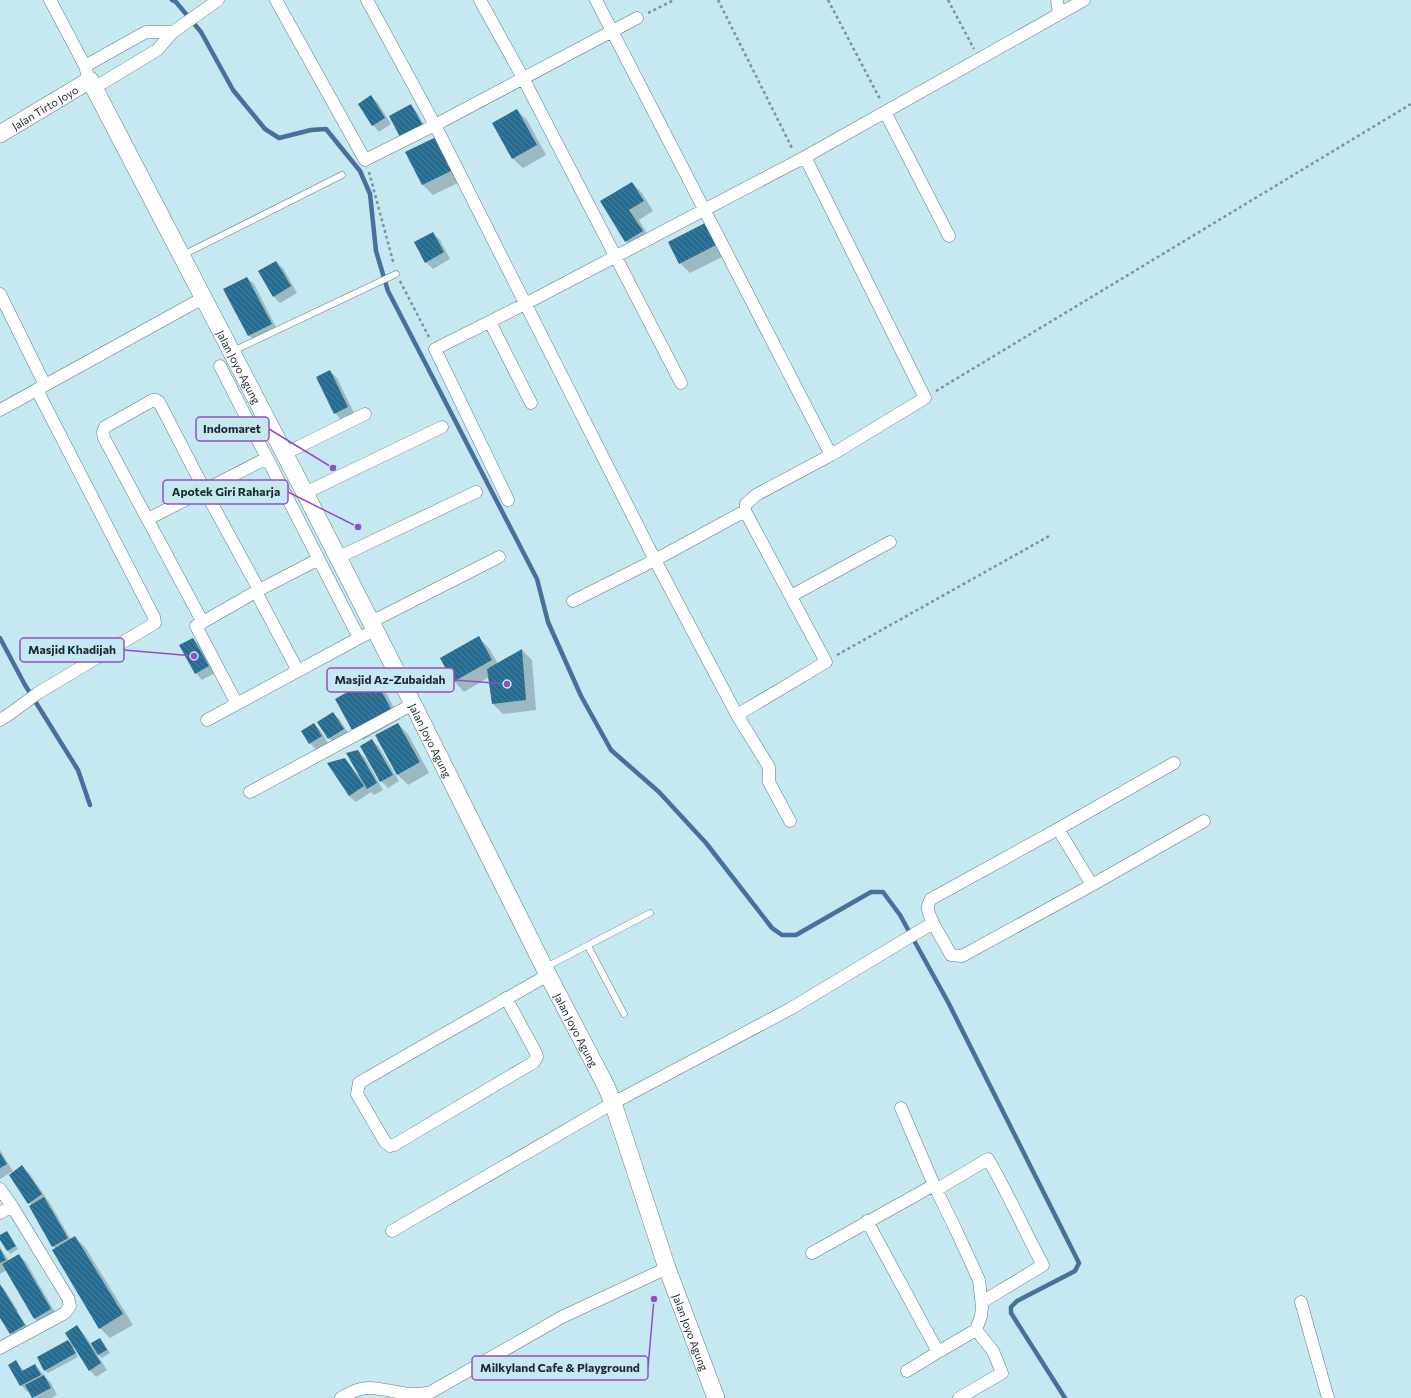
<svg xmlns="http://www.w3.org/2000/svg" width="1411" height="1398" font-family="Commissioner,sans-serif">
	<defs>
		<pattern id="building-back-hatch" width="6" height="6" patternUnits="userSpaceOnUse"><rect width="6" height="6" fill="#266c90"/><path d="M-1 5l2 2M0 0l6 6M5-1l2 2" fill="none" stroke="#4b819c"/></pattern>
	</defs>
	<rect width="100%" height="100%" fill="#c5e8f1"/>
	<path fill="#0003" d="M 371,97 L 378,103 L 391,124 L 379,132 L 373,125 Z
		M 411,106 L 417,112 L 429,134 L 409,145 L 402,139 Z
		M 517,110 L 527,120 L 546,155 L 523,168 L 512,158 Z
		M 436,138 L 462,181 L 433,195 L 423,185 L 407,152 Z
		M 632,183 L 642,193 L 653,211 L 639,220 L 652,242 L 636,252 L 626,241 L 602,202 Z
		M 705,224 L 726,255 L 690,273 L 680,263 Z
		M 433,233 L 440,240 L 450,259 L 433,269 L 426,262 Z
		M 276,262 L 283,268 L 297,293 L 280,303 L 273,296 Z
		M 247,278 L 254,284 L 278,331 L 256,342 L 249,335 L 225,290 Z
		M 330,371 L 337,378 L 354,413 L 341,420 L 335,413 Z
		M 478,637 L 489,648 L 498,664 L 522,650 L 532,660 L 536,710 L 503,714 L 493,704 L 489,677 L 464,692 L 454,681 L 441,659 Z
		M 193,639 L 199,645 L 215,673 L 202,680 L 196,673 Z
		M 374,679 L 384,689 L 400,719 L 363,740 L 353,729 Z
		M 333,713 L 340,720 L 350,736 L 336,745 L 329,738 Z
		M 314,724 L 320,730 L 328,743 L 316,750 L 310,743 Z
		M 398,724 L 408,734 L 429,773 L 408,785 L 398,775 Z
		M 372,741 L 379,747 L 399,781 L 388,788 L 381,781 Z
		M 358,751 L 365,758 L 383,790 L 374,795 L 371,792 L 356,802 L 349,796 L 345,759 L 351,766 L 358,775 L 359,774 Z
		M 0,1150 L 14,1173 L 22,1167 L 29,1173 L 51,1205 L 71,1240 L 75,1237 L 85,1247 L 133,1325 L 110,1338 L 100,1328 L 56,1249 L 53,1246 L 13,1171 L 0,1179 Z
		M 7,1232 L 18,1249 L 10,1254 L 0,1238 L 0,1236 Z
		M 0,1247 L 9,1261 L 19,1255 L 26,1262 L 57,1316 L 42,1325 L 35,1319 L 7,1270 L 0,1274 Z
		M 0,1285 L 4,1289 L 18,1311 L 17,1311 L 21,1318 L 31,1332 L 18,1340 L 11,1333 L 0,1316 Z
		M 77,1326 L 83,1333 L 91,1344 L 100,1339 L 103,1342 L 110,1353 L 102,1358 L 96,1353 L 107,1370 L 96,1377 L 90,1370 L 75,1347 L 73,1348 L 78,1357 L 48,1373 L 45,1370 L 68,1341 L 74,1345 Z
		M 16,1362 L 24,1371 L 35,1365 L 51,1383 L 57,1395 L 51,1398 L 34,1398 L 30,1391 L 27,1392 L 21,1385 Z"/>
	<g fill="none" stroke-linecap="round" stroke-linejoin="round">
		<path stroke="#47709d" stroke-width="4.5" d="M 172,0 L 176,2 L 201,32 L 233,90 L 265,129 L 279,138 L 311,130 L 326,129 L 360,171 L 370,194 L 376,251 L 388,291 L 537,579 L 548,622 L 581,696 L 611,750 L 659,792 L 706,843 L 772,928 L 782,935 L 796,935 L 871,892 L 883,892 L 900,915 L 948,1002 L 1079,1263 L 1075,1271 L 1017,1301 L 1011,1307 L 1011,1313 L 1065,1398
			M 0,638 L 25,685 L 78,770 L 90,805"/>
	</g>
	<path fill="url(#building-back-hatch)" d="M 371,95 L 385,118 L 372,126 L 358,104 Z
		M 411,104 L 424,128 L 401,139 L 389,116 Z
		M 517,109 L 537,145 L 512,159 L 492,123 Z
		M 436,137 L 453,170 L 422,185 L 405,152 Z
		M 632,182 L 644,201 L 629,210 L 643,231 L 625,242 L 600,201 Z
		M 705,223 L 716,245 L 679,264 L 668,242 Z
		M 433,232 L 444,252 L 425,263 L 414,242 Z
		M 276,261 L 291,286 L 273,297 L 258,271 Z
		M 247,277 L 272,324 L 248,336 L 223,289 Z
		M 330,370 L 348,407 L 334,414 L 316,377 Z
		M 479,636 L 492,660 L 453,682 L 440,658 Z
		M 193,638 L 209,666 L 195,674 L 179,645 Z
		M 522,649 L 526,700 L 492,704 L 487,669 Z
		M 374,677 L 391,709 L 352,730 L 335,699 Z
		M 333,712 L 344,729 L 328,739 L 317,722 Z
		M 314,723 L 322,736 L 309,744 L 301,731 Z
		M 398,723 L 420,762 L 397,775 L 375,735 Z
		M 372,739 L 393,775 L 380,782 L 360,746 Z
		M 358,750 L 377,783 L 367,789 L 346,753 Z
		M 345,758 L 364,786 L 349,796 L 327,763 Z
		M 0,1153 L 7,1164 L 0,1168 Z
		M 22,1165 L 42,1194 L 28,1204 L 9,1175 Z
		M 44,1197 L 68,1238 L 52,1247 L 29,1206 Z
		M 7,1231 L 16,1246 L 7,1251 L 0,1240 L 0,1235 Z
		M 75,1236 L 123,1314 L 99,1329 L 52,1250 Z
		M 0,1249 L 6,1260 L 0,1263 Z
		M 19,1254 L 51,1309 L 34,1319 L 2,1264 Z
		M 0,1284 L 25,1325 L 10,1334 L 0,1318 Z
		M 77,1325 L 101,1363 L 89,1371 L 65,1333 Z
		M 100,1338 L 107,1350 L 98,1355 L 91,1343 Z
		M 68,1340 L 76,1353 L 44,1371 L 37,1357 Z
		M 16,1360 L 22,1371 L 35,1364 L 41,1375 L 20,1386 L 8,1365 Z
		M 44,1375 L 51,1388 L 32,1398 L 25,1385 Z"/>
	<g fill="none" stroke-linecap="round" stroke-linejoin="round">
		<defs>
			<path id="lane" d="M 183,255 L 342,175
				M 233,351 L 396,274
				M 588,946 L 624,1014
				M 546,967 L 650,913"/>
			<path id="street" d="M 50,0 L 85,66 L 87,73
				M 276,0 L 365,160 L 435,125 L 637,18
				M 367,0 L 435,125 L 655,560 L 737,715 L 769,767 L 769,782 L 790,821
				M 480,0 L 523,78 L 681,383
				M 596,0 L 831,455 L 756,495 L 746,504 L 745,511 L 826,662 L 737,715
				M 1057,0 L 1059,14
				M 85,66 L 146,32 L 173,32
				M 94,88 L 157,50 L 173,32 L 218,0
				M 885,112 L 949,236
				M 805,157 L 925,398 L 831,455
				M 0,294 L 45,385
				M 490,322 L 531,403
				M 220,366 L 359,638 L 375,630
				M 0,410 L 203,298
				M 284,454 L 365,414
				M 305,493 L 442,427
				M 508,500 L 435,349 L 525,304 L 805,157 L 1084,0
				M 148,519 L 267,458
				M 337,558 L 476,492
				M 259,590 L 319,559
				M 256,592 L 298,671
				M 791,596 L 890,542
				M 573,601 L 655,560 L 745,511
				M 202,621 L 104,438 L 103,432 L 105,427 L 153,400 L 156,400 L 159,402 L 204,489 L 259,590 L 196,626 L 237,704
				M 371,622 L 499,557
				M 0,720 L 11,713 L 38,693 L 155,623 L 154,617 L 37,390
				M 207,720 L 359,638
				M 250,792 L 413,704
				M 1058,829 L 1174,763
				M 933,923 L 951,955 L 962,956 L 1092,885 L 1204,821
				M 506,998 L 536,1053 L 537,1057 L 534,1062 L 394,1145 L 390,1146 L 385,1142 L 357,1094 L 359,1083 C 422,1046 485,1011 548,975
				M 0,1189 L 12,1206 L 68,1298 L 70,1306 L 65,1313 L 0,1348
				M 936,1190 L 988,1159 C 1008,1193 1024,1230 1043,1265 L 982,1302
				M 0,1213 L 12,1206
				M 867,1221 L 938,1352 L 976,1330 L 981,1316 L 982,1307 L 979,1280 L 956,1230 L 934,1185 L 901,1108
				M 392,1231 L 613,1103 L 790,1009 L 933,923 C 929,913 925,908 931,899 L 1058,829 L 1092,885
				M 812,1253 L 934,1185
				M 1301,1302 L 1328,1398
				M 907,1371 L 938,1352
				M 341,1398 C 350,1393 360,1387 370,1388 C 392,1389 409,1398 431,1392 L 562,1317 L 667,1268
				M 959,1398 L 1002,1373 L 993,1351 L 976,1330"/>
			<g id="secondary">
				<path id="s1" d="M 0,134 L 90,80 L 305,493 L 413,704 L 548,975 L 606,1086 L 613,1103 L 667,1268 L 716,1398"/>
			</g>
		</defs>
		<use href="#lane" stroke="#5c7c84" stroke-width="7"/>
		<use href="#street" stroke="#5c7c84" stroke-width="13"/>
		<use href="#secondary" stroke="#5c7c84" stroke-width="18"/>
		<path stroke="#7b949a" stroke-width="2.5" stroke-dasharray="3 3" stroke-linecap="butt" d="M 718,0 L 793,150
			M 828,0 L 881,101
			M 948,0 L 974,49
			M 648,13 L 674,0
			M 369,172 L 394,265
			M 400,281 L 430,339
			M 936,391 L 1411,104
			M 837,655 L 1051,535"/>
		<use href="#lane" stroke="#fff" stroke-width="6"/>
		<use href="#street" stroke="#fff" stroke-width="12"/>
		<use href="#secondary" stroke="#fff" stroke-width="17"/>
	</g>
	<g text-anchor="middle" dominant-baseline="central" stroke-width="4" stroke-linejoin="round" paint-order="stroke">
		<g font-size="11" fill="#1c292c" stroke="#c5e8f1">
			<text stroke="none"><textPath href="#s1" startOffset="52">Jalan Tirto Joyo</textPath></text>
			<text stroke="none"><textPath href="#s1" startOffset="428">Jalan Joyo Agung</textPath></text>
			<text stroke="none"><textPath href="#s1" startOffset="848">Jalan Joyo Agung</textPath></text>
			<text stroke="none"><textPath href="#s1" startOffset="1172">Jalan Joyo Agung</textPath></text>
			<text stroke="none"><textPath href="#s1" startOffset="1496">Jalan Joyo Agung</textPath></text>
		</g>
	</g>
	<path fill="none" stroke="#924fc4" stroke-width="1.5" d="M333 468L269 429M358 527L288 492M194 656L124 650M507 684L454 680M654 1299L648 1368"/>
	<g fill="#924fc4" stroke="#c5e8f1" stroke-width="1.5">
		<circle cx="333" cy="468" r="4"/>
		<circle cx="358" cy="527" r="4"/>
		<circle cx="194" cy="656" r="4"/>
		<circle cx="507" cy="684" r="4"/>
		<circle cx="654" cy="1299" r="4"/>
	</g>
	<g fill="#c5e8f1" stroke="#924fc4" stroke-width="1.5">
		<rect x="196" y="417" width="73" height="24" rx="4"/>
		<rect x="163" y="480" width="125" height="24" rx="4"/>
		<rect x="20" y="638" width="104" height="24" rx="4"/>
		<rect x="327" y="668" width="127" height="24" rx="4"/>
		<rect x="472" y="1356" width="176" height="24" rx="4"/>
	</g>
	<g font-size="12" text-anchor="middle" font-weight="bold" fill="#1c292c">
		<text x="232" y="433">Indomaret</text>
		<text x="226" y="496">Apotek Giri Raharja</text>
		<text x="72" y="654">Masjid Khadijah</text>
		<text x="390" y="684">Masjid Az-Zubaidah</text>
		<text x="560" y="1372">Milkyland Cafe &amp; Playground</text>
	</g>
</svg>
